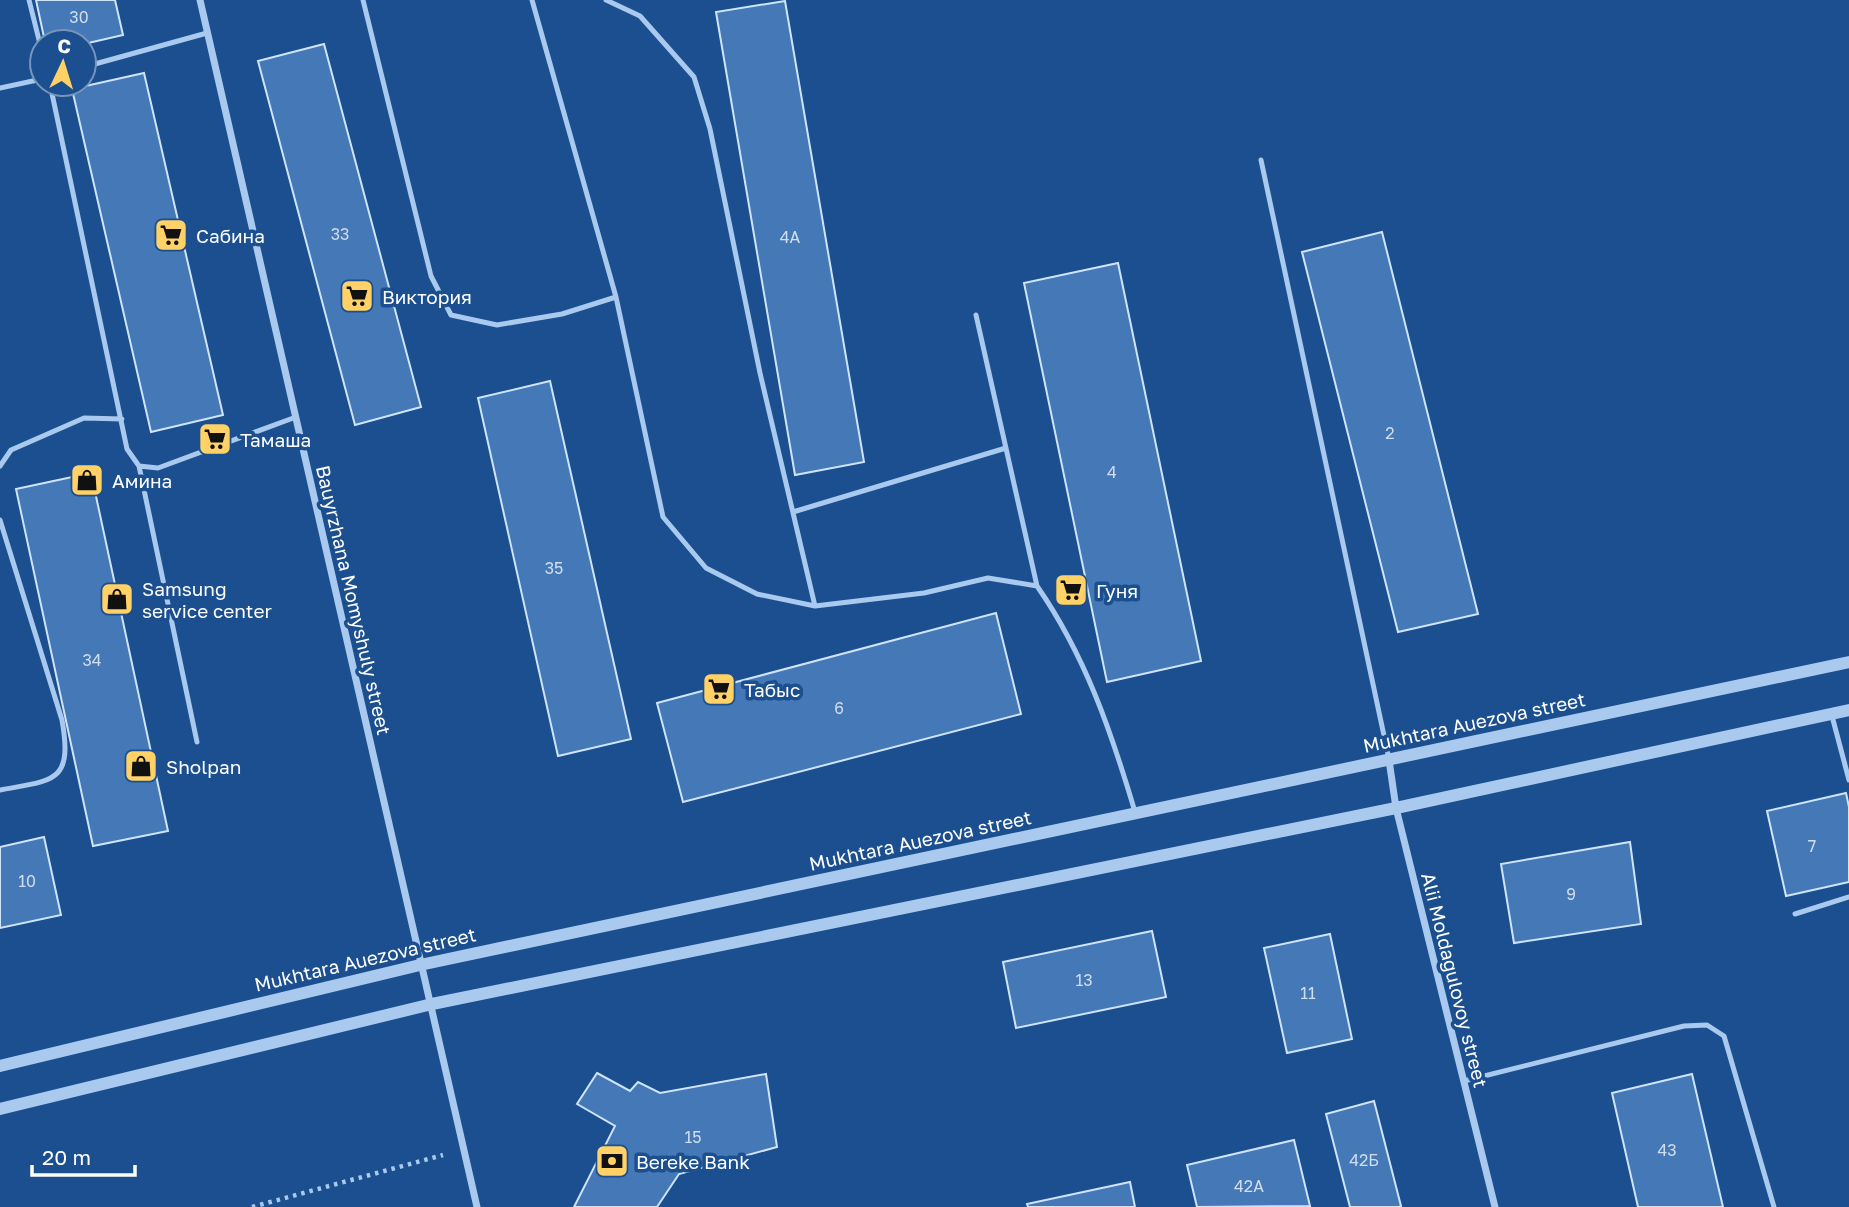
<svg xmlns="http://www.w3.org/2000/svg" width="1849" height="1207" font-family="'Golos Text',sans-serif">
	<rect width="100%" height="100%" fill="#1b4f8f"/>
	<path fill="#4478b7" stroke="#cfe3fa" stroke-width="2" d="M 36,0 L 115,0 L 123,35 L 84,44 L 45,42 Z
		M 785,1 L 864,462 L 795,475 L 716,12 Z
		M 324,44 L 421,407 L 355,425 L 258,61 Z
		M 144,73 L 223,415 L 151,432 L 72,89 Z
		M 1382,232 L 1478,614 L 1398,632 L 1302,252 Z
		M 1118,263 L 1201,661 L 1107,682 L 1024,283 Z
		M 550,381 L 631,739 L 558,756 L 478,398 Z
		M 91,473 L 168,831 L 93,846 L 16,489 Z
		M 996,613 L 1021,714 L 683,802 L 657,703 Z
		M 1846,793 L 1849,807 L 1849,882 L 1786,896 L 1767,811 Z
		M 44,837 L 61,915 L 0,928 L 0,847 Z
		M 1630,842 L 1641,924 L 1514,943 L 1501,864 Z
		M 1152,931 L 1166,997 L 1016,1028 L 1003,962 Z
		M 1330,934 L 1352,1039 L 1287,1053 L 1264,948 Z
		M 597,1073 L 630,1091 L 638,1082 L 660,1093 L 766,1074 L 777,1147 L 679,1174 L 657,1207 L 574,1207 L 615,1126 L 577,1104 Z
		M 1692,1074 L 1723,1207 L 1638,1207 L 1612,1093 Z
		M 1374,1101 L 1401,1206 L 1399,1207 L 1350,1207 L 1326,1114 Z
		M 1294,1140 L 1310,1206 L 1197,1207 L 1187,1165 Z
		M 1130,1182 L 1135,1207 L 1028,1207 L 1027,1204 Z"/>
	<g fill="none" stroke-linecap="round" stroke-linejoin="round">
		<path stroke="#a9c9ee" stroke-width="4.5" stroke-dasharray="3.5 5" stroke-linecap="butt" d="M 252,1207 L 443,1155"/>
		<path stroke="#a9c9ee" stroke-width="5" d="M 29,0 L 42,52
			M 363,0 L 431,276 L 451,315 L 497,325 L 562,314 L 616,297
			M 532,0 L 616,297 L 663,517 L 706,568 L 757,594 L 815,606 L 924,593 L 988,578 L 1037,586 C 1085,655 1111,731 1135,812
			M 606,0 L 640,16 L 694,77 L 710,129 L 760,373 L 815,606
			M 84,67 L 207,33
			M 50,84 L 127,449 L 139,466 L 158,468 L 296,417
			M 0,88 L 42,79
			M 1261,160 L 1389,759
			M 976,315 L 1037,586
			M 0,466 L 11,450 L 84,418 L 122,419
			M 139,466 L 197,742
			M 793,512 L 1006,448
			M 0,520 L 62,720 C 73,783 54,780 0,790
			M 1832,716 L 1849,780
			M 1795,914 L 1849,897
			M 1464,1081 L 1684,1026 L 1707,1025 L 1724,1036 L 1774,1207"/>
		<path stroke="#a9c9ee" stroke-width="7" d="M 200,0 L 477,1207
			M 1389,760 L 1396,808 L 1495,1207"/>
		<path stroke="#a9c9ee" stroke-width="12" d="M 0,1066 L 420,965 L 1849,662
			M 0,1109 L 432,1004 L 1396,808 L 1849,710"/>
	</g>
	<defs>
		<symbol id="supermarket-square" viewBox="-11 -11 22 22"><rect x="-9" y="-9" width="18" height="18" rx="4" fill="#ffd166" stroke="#1b4f8f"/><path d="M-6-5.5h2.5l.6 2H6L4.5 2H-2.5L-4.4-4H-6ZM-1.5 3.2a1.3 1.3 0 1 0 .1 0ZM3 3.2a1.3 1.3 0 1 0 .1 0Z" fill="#111"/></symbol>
		<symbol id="shop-square" viewBox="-11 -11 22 22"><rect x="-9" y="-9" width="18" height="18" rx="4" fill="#ffd166" stroke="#1b4f8f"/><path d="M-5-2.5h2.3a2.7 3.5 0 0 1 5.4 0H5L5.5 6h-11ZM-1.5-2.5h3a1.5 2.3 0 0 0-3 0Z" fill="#111"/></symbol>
		<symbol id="bank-square" viewBox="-11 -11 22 22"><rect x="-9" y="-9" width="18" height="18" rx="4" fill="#ffd166" stroke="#1b4f8f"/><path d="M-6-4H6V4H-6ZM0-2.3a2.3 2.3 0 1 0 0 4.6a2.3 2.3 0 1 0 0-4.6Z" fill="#111"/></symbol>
	</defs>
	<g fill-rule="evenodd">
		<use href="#supermarket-square" x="152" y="216" width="38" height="38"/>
		<use href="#supermarket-square" x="338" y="277" width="38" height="38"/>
		<use href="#supermarket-square" x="196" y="420" width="38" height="38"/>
		<use href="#shop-square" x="68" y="461" width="38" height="38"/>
		<use href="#supermarket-square" x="1052" y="571" width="38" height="38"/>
		<use href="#shop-square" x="98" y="580" width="38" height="38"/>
		<use href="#supermarket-square" x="700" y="670" width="38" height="38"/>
		<use href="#shop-square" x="122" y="747" width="38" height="38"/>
		<use href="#bank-square" x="593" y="1142" width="38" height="38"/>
	</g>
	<g text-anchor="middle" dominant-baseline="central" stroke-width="7" stroke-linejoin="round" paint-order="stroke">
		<g font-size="16" fill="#d0dded">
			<text x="79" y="17">30</text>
			<text x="340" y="234">33</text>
			<text x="790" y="237">4А</text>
			<text x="1390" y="433">2</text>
			<text x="1112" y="472">4</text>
			<text x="554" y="568">35</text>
			<text x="92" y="660">34</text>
			<text x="839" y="708">6</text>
			<text x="1812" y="846">7</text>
			<text x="27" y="881">10</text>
			<text x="1571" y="894">9</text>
			<text x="1084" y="980">13</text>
			<text x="1308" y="993">11</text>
			<text x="693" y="1137">15</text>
			<text x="1667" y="1150">43</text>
			<text x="1364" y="1160">42Б</text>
			<text x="1249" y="1186">42А</text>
		</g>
		<g font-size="19" fill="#fff" stroke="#1b4f8f" text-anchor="start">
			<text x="196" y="235">Сабина</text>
			<text x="382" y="296">Виктория</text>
			<text x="240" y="439">Тамаша</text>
			<text x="112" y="480">Амина</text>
			<text x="142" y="588">Samsung<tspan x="142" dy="22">service center</tspan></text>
			<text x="1096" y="590">Гуня</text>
			<text x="744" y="689">Табыс</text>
			<text x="166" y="766">Sholpan</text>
			<text x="636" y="1161">Bereke Bank</text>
		</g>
		<g font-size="19" fill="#fff" stroke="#1b4f8f">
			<text transform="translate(354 600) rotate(77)">Bauyrzhana Momyshuly street</text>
			<text transform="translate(1474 722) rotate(-12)">Mukhtara Auezova street</text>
			<text transform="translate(920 840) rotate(-12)">Mukhtara Auezova street</text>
			<text transform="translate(365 959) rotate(-13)">Mukhtara Auezova street</text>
			<text transform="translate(1455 980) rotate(76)">Alii Moldagulovoy street</text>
		</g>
	</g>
	<g transform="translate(63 63) rotate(4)"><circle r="33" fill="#1b4f8f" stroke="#7695bc" stroke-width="2"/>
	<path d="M0-5L12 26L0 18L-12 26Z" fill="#ffd166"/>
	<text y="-10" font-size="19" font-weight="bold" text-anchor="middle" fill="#ffffff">С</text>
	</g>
	<path d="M32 1165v10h103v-10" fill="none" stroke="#ffffff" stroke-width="3.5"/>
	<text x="42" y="1165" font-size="21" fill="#ffffff" stroke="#1b4f8f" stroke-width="5" paint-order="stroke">20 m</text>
</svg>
